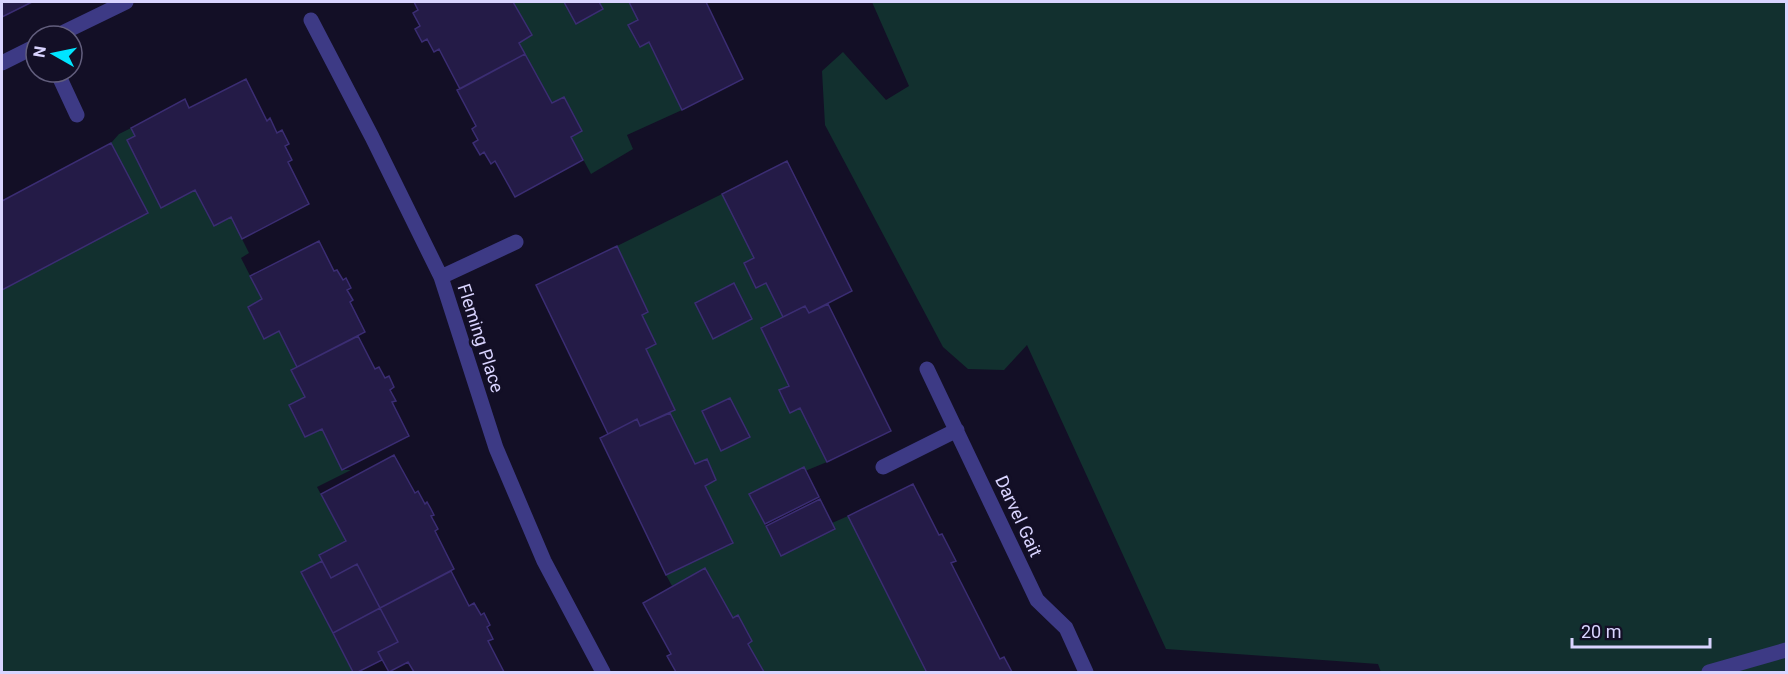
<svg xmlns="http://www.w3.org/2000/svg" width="1788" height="674" font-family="Roboto,sans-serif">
	<rect width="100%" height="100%" fill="#130f26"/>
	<path fill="#12302f" d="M 513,2 L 629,2 L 638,20 L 628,25 L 639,47 L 649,42 L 682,110 L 627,135 L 633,149 L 591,174 L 571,137 L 582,131 L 564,97 L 552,103 L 519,43 L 532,35 Z
		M 872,2 L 1786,2 L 1786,672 L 1381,672 L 1378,664 L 1166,649 L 1027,345 L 1004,370 L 968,369 L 943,347 L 825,125 L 822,71 L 843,52 L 886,100 L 909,86 Z
		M 131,128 L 135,136 L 127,141 L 161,207 L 195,190 L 214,226 L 231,217 L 249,253 L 241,258 L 262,299 L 248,308 L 263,338 L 279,331 L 297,367 L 291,370 L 305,397 L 289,406 L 305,437 L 322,429 L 342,470 L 351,470 L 317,487 L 346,541 L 322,561 L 301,572 L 353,672 L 2,672 L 2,290 L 148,213 L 111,143 L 119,134 Z
		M 722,194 L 754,258 L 744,264 L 756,288 L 766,283 L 783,317 L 761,328 L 789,386 L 779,391 L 790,412 L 800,408 L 827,462 L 749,494 L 781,556 L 834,529 L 832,523 L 848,516 L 926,671 L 923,672 L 764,672 L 748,644 L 752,641 L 738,616 L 733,618 L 705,568 L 672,586 L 666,575 L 733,543 L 705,486 L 716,480 L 707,459 L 695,464 L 670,413 L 675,410 L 646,349 L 655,344 L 642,315 L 648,311 L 617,246 Z"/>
	<path fill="#241b47" stroke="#3b2d73" stroke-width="1.5" d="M 2,2 L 32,2 L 2,17 Z
		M 414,2 L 513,2 L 532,35 L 519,43 L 525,54 L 460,89 L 439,49 L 434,52 L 427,39 L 422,42 L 415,29 L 420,26 L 413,13 L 418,10 Z
		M 564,2 L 599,2 L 603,9 L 576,24 Z
		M 629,2 L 706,2 L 743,79 L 682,110 L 649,42 L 640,47 L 628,25 L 638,20 Z
		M 525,54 L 552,103 L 564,97 L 582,131 L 571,137 L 583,160 L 515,197 L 495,161 L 491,164 L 484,152 L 480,155 L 473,143 L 478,140 L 472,129 L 476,126 L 457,90 Z
		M 246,79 L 267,121 L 270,118 L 277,133 L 282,130 L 289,144 L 285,146 L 292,160 L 288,162 L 309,204 L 242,239 L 231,217 L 214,226 L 195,190 L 161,208 L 127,140 L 135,136 L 131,128 L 185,99 L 189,108 Z
		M 111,143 L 148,213 L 2,290 L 2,201 Z
		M 787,161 L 852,291 L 809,313 L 805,306 L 783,317 L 766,283 L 756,288 L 744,263 L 754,258 L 722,194 Z
		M 319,241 L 334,271 L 337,270 L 343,280 L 346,278 L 351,288 L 347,290 L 353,300 L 350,302 L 365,332 L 297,367 L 279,331 L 264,339 L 248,307 L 262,299 L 250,276 Z
		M 617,246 L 648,312 L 642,315 L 656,344 L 646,349 L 675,410 L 640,426 L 637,419 L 608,434 L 536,285 Z
		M 734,283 L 752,319 L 713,339 L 695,303 Z
		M 828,304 L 891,431 L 827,462 L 800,408 L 790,413 L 779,390 L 789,386 L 761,328 L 805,306 L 809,313 Z
		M 358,336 L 375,369 L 379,367 L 385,378 L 389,376 L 394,387 L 390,390 L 396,401 L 392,402 L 409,436 L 342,470 L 322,429 L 305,437 L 289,405 L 305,397 L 291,370 Z
		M 730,398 L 750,437 L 721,451 L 702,411 Z
		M 670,413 L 695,464 L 707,459 L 716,480 L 705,486 L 733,543 L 666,575 L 600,438 L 637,419 L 640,426 Z
		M 394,455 L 415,493 L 418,491 L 425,504 L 427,502 L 431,509 L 434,515 L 431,516 L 438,529 L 435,531 L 454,569 L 380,608 L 357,564 L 331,578 L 319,555 L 346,541 L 321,494 Z
		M 804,467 L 819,497 L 765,524 L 749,494 Z
		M 913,484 L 939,535 L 942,534 L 956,561 L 951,563 L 1000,659 L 1004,657 L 1012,672 L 923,672 L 926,671 L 848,516 Z
		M 820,499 L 835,529 L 781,556 L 766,526 Z
		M 322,561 L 331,578 L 357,564 L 380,608 L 333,633 L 301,572 Z
		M 705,568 L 733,618 L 738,615 L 752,641 L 748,644 L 764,672 L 676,672 L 667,656 L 671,654 L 643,603 Z
		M 451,571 L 469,606 L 474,603 L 481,615 L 484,613 L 490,625 L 487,627 L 493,639 L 488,641 L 504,672 L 414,672 L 408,662 L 389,672 L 378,652 L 398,642 L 380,608 Z
		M 380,608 L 398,642 L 378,652 L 382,660 L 358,672 L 353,672 L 333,633 Z"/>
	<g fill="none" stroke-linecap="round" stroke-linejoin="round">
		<path stroke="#3d3a85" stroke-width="15" d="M 311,20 L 372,137 L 441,277 L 496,448 L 544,561 L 603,672
			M 56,36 L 126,2
			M 2,63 L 36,46
			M 57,72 L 77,115
			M 441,277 L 516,242
			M 927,369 L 1037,600 L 1066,628 L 1086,672
			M 883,467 L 957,430
			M 1709,672 L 1786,650"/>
	</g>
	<g text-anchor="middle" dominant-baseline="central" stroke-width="6" stroke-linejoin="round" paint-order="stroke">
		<g font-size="18" fill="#d9d4ff" stroke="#130f26">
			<text transform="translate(481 338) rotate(72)">Fleming Place</text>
			<text transform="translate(1019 516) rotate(65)">Darvel Gait</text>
		</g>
	</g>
	<rect width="1788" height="674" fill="none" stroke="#d9d4ff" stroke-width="6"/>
	<g transform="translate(54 54) rotate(279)"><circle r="28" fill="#130f26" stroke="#625e7d" stroke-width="1.5"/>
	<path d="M0-4.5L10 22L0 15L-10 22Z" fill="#00e5ff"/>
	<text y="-9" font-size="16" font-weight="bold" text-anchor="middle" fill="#d9d4ff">N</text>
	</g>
	<path d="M1572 638v9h138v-9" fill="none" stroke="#d9d4ff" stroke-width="3"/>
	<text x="1581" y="638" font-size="18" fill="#d9d4ff" stroke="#130f26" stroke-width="4.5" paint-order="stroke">20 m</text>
</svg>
